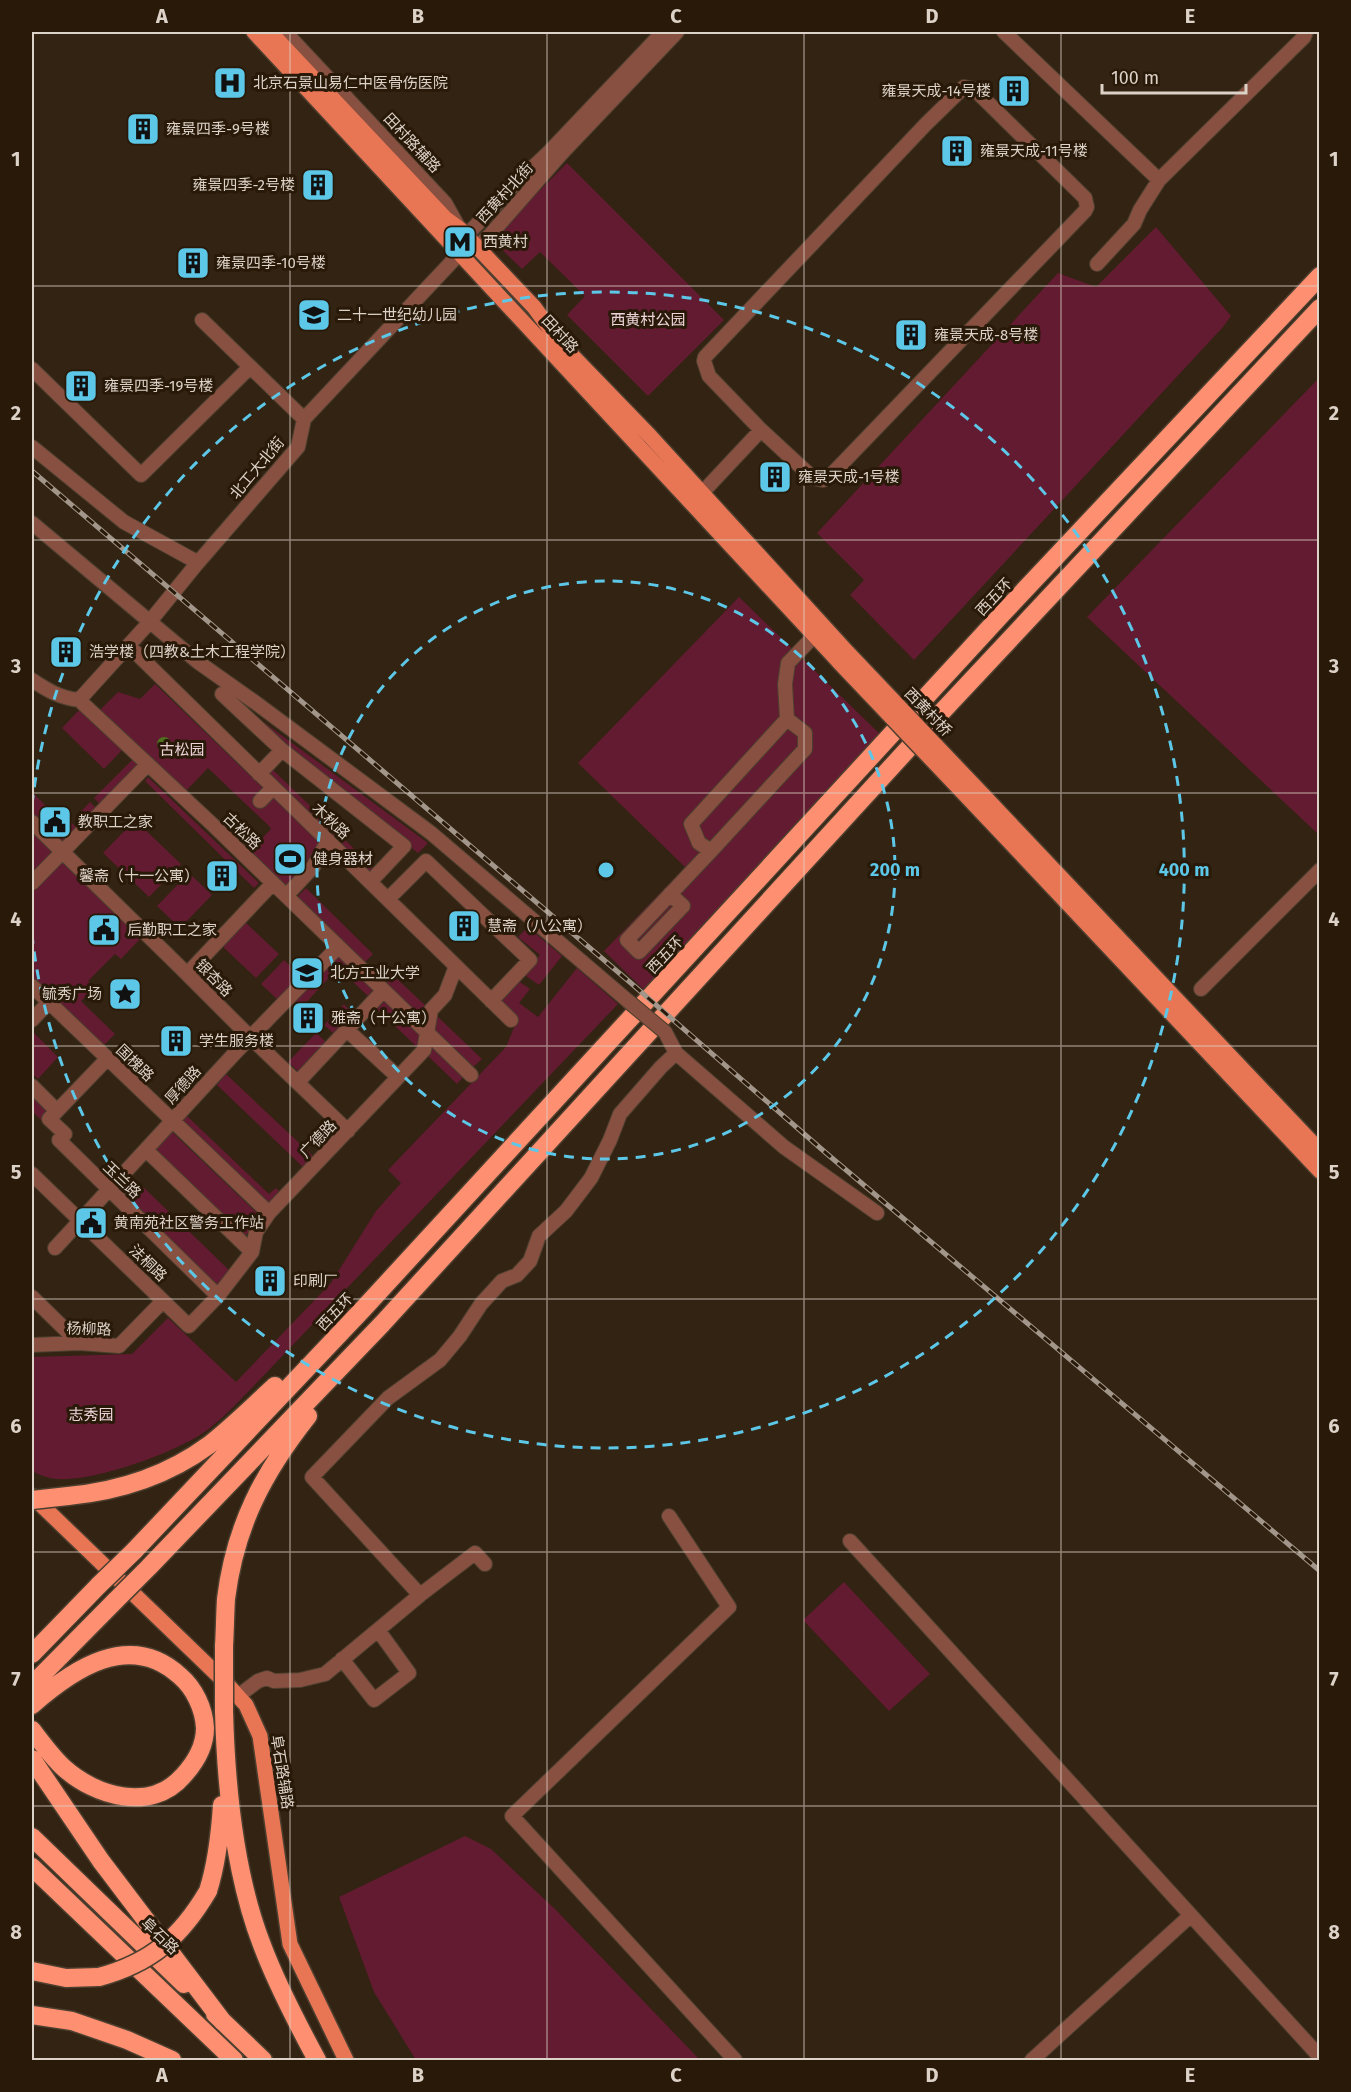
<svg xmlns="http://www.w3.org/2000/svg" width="1351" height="2092" font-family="'Fira Sans','Noto Sans SC',sans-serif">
	<rect width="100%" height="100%" fill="#322312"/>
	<path fill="#631b31" d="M 567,163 L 724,320 L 648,396 L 567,315 L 585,296 L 540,252 L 522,269 L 491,239 Z
		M 1156,227 L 1231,316 L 1223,327 L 914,660 L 850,595 L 864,580 L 817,533 L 1058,273 L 1096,287 Z
		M 1319,378 L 1319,835 L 1087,617 Z
		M 739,597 L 886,740 L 643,989 L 604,951 L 685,867 L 578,763 Z
		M 155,684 L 321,844 L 310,864 L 285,889 L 248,853 L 271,829 L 269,826 L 208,768 L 185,792 L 100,710 L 118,692 L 140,699 Z
		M 227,695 L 428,843 L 418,853 L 285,747 Z
		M 81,708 L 123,749 L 104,769 L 62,728 Z
		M 133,759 L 141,766 L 102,806 L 94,798 Z
		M 271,768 L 374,868 L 368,874 L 265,774 Z
		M 148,777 L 259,883 L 254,888 L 145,781 Z
		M 32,792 L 47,807 L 39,822 L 32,814 Z
		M 90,802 L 98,810 L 83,826 L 75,818 Z
		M 135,820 L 181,864 L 149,897 L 103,853 Z
		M 71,822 L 77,828 L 67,839 L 58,842 L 61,833 Z
		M 32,830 L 141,938 L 121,959 L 115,954 L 88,981 L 94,988 L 81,1001 L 115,1034 L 102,1047 L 32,981 Z
		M 189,873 L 212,895 L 180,928 L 157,906 Z
		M 306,888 L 373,954 L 362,965 L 295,899 Z
		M 244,921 L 279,954 L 256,978 L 221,945 Z
		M 528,927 L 562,956 L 539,985 L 523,974 L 540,955 L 518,937 Z
		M 338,952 L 374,988 L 368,996 L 338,968 L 302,1007 L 293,998 Z
		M 284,960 L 301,976 L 278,1000 L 261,984 Z
		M 380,963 L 427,1007 L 423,1023 L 370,973 Z
		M 577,968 L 618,1004 L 247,1393 C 235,1405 223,1418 210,1428 C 181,1451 103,1478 67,1479 C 54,1480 43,1477 32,1471 L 32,1357 L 132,1354 L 168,1318 L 236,1382 L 331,1283 L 376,1211 L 401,1183 L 388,1170 L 506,1047 L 517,1020 L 498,1001 L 517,980 L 530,989 L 519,1003 L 538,1017 Z
		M 385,998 L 420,1032 L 417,1047 L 376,1008 Z
		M 344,1004 L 352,1013 L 333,1033 L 324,1025 Z
		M 436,1015 L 482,1059 L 471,1069 L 433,1032 Z
		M 32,1031 L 58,1057 L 38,1079 L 32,1073 Z
		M 316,1033 L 326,1042 L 298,1071 L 288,1062 Z
		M 431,1042 L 465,1075 L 457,1084 L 428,1056 Z
		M 226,1074 L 313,1156 L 303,1167 L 217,1085 Z
		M 32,1095 L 49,1111 L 41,1120 L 32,1111 Z
		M 187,1116 L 269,1194 L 276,1188 L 282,1194 L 269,1207 L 181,1123 Z
		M 172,1132 L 262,1218 L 245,1236 L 155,1150 Z
		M 135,1179 L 229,1270 L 218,1286 L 122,1193 Z
		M 844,1582 L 930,1674 L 889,1711 L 803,1620 Z
		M 465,1836 L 491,1849 L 555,1909 L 700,2060 L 416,2060 L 374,1992 L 339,1897 Z"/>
	<path fill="#4f711e" d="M157 744a7 7 0 1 1 14 0a7 7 0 1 1-14 0Z"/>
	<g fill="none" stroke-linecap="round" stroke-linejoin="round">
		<defs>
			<path id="minor" d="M 285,32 L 445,203 L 459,228
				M 1004,32 L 1159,180
				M 964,87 L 974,89 L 1085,198 L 1087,207 L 1085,211 L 833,473 L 823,480 L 813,478 L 761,430 L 709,376 L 704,361 L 705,357 L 926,124 Z
				M 468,250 L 476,248 L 489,236 L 562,153 L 677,32
				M 1097,264 L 1134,224 L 1140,210 L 1159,180 L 1304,37 L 1306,32
				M 202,320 L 304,419
				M 32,369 L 141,475 L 250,367
				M 32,447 L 124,522 L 197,562
				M 701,494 L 761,430
				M 32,523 L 198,662 L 256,703 L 431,833 L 628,1001
				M 129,646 L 511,1020
				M 32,680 C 47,690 60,698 79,700 L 213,825 L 471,1075
				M 222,694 L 282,750 L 404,846 L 370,882
				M 79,700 L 147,625 L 195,566 L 298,447 L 304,419 L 460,253 L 466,236 L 512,187 L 549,152 L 663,32
				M 787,719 L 805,733 L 805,749 L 711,851 L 699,843 L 691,824 L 787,719 L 785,684 L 788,663 L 815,635
				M 259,774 L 282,750
				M 260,801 L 273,788
				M 32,822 L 181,968 L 250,1037 L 348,1131
				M 32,883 L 148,764
				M 670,894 L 683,906 L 639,952 L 627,940 L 711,851
				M 286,896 L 313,867 L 328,841
				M 388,899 L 426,861 L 530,960 L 491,1001
				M 187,974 L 273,883
				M 32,986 L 269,1213
				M 1201,989 L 1320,870
				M 32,1020 L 49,1002
				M 347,1030 L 398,1077
				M 676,1053 L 784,1147 L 877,1213
				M 298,1082 L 383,991
				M 32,1086 L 57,1111 L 49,1119 L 65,1134 L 59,1140 L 218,1296
				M 57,1111 L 107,1059
				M 146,1150 L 252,1252
				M 32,1174 L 189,1326 L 218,1296 L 252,1252 L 256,1232 L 269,1213 L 424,1050 L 431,1010 L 445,995 L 456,966
				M 55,1248 L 234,1054 L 338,947
				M 32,1297 L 79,1343
				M 32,1345 L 79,1343 L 119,1346 L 163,1301
				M 669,1516 L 729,1607 L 512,1816 L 735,2060
				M 850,1541 L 1320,2057
				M 420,1595 L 475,1553 L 485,1564
				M 342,1659 L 374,1700 L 409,1673 L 378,1630
				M 238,1696 L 258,1681 L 267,1678 L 274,1681 L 300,1680 L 325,1674 L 420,1595 L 312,1477 L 388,1398 L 440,1360 L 460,1336 L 481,1304 L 502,1281 L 517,1275 L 530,1261 L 539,1236 L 566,1211 L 591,1178 L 610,1140 L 620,1114 L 661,1067 L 676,1053 L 665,1032
				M 1032,2060 L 1190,1916"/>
			<path id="major" d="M 254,32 L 839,662
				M 270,32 L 445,218 L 460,229 L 534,307 L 561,344 L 650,436 L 848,653
				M 983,795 L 1320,1151
				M 974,804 L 1320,1171
				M 32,1496 L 226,1683 L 246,1705 L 260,1736 L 290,1944 L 346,2060"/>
			<path id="highway" d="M 68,1496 C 120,1491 167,1476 209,1445 C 232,1427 253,1406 275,1386
				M 134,1551 L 364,1308 L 1003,613 L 1320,276
				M 149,1567 L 382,1324 L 938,716 L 1320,308
				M 224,1646 C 225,1630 225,1615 226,1599 C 235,1526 263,1473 308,1416
				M 32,1654 L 99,1585
				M 32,1685 L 116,1600
				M 32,1705 C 73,1669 130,1630 180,1676 C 194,1688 204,1708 205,1728 C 205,1747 195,1763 183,1776 C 151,1813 95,1796 64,1768 C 52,1757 42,1743 32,1730
				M 224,1711 C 226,1787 234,1873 262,1945 C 277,1985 297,2023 317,2060
				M 32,1759 L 101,1861 L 223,2022
				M 32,1837 L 184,1984
				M 32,1867 L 234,2060
				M 208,1891 C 217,1863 220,1835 222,1805
				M 32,1971 L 66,1978 L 99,1977
				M 215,2014 L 263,2060
				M 32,2015 L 72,2021 L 127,2040 L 172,2060"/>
		</defs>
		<use href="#minor" stroke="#4d3f2f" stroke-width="16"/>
		<use href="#major" stroke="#4d3f2f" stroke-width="18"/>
		<use href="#highway" stroke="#4d3f2f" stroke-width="21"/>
		<use href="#minor" stroke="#875040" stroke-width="14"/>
		<use href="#major" stroke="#e87554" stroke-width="15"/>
		<use href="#highway" stroke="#fe8f70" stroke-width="18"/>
		<defs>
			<path id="rail" d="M 32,471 L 632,984 L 826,1153 L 1320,1571"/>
		</defs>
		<use href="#rail" stroke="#a2968a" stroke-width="5"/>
		<use href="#rail" stroke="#281908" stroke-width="3" stroke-dasharray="9" stroke-linecap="butt"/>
		<defs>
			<path id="minor-bridge" d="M 628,1001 L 665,1032"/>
			<path id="major-bridge" d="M 848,653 L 983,795
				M 839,662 L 974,804"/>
			<path id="highway-bridge" d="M 32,1500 L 68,1496
				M 99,1585 L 134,1551
				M 116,1600 L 149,1567
				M 224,1711 L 224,1646
				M 99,1977 C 151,1963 181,1937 208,1891"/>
		</defs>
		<use href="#minor-bridge" stroke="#4d3f2f" stroke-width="16" stroke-linecap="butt"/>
		<use href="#major-bridge" stroke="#4d3f2f" stroke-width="18" stroke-linecap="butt"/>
		<use href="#highway-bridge" stroke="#4d3f2f" stroke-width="21" stroke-linecap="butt"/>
		<use href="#minor-bridge" stroke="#875040" stroke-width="14"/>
		<use href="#major-bridge" stroke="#e87554" stroke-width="15"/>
		<use href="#highway-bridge" stroke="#fe8f70" stroke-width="18"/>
	</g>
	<path fill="none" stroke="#ddd2c8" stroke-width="1.5" stroke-opacity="0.55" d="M 290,32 L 290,2060M 547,32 L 547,2060M 804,32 L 804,2060M 1061,32 L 1061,2060M 32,286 L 1320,286M 32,540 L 1320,540M 32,793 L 1320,793M 32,1046 L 1320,1046M 32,1299 L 1320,1299M 32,1552 L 1320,1552M 32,1806 L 1320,1806"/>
	<g fill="none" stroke="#5dc7e8" stroke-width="3" stroke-dasharray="10 8">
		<circle cx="606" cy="870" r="289"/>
		<path d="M32 805A578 578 0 1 1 32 935"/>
	</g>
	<defs>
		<symbol id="hospital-square" viewBox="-11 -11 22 22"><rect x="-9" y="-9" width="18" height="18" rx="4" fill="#5dc7e8" stroke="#281908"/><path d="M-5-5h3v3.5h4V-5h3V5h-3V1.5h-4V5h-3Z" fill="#111"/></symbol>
		<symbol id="building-square" viewBox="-11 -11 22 22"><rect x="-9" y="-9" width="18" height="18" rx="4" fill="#5dc7e8" stroke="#281908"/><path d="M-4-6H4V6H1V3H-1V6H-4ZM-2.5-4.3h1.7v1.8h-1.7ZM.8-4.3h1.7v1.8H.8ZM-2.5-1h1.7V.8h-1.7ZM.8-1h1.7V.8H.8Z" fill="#111"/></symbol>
		<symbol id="metro-square" viewBox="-11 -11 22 22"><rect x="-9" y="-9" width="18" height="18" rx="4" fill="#5dc7e8" stroke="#281908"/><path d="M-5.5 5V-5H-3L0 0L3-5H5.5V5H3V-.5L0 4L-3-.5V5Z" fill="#111"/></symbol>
		<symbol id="school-square" viewBox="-11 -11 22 22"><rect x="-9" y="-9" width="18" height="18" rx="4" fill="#5dc7e8" stroke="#281908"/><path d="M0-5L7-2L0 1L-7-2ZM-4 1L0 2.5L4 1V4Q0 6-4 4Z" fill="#111"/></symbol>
		<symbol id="civic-square" viewBox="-11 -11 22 22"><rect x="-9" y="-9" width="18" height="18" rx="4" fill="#5dc7e8" stroke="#281908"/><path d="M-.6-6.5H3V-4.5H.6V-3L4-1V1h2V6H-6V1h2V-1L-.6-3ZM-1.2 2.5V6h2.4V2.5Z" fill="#111"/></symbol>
		<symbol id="stadium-square" viewBox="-11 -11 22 22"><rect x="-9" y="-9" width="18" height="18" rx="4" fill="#5dc7e8" stroke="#281908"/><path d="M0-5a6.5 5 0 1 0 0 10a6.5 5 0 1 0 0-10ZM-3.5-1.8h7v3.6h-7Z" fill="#111"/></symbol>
		<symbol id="university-square" viewBox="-11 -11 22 22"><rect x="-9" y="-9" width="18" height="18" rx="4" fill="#5dc7e8" stroke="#281908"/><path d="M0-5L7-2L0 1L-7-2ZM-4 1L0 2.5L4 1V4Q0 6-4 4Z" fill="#111"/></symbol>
		<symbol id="sight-square" viewBox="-11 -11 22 22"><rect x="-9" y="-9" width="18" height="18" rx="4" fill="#5dc7e8" stroke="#281908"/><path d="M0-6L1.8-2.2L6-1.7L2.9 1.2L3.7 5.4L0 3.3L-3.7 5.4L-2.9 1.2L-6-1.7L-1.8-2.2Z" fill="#111"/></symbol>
	</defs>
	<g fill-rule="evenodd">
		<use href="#hospital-square" x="211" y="64" width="38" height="38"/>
		<use href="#building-square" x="995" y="72" width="38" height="38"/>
		<use href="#building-square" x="124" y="110" width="38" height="38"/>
		<use href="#building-square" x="938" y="132" width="38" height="38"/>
		<use href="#building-square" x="299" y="166" width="38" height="38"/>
		<use href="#metro-square" x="441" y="223" width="38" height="38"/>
		<use href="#building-square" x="174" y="244" width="38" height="38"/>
		<use href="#school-square" x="295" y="296" width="38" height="38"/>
		<use href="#building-square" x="892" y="316" width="38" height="38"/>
		<use href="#building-square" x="62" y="367" width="38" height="38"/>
		<use href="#building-square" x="756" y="458" width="38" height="38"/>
		<use href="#building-square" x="47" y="633" width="38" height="38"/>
		<use href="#civic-square" x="36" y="803" width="38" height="38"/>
		<use href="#stadium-square" x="271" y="840" width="38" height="38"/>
		<use href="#building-square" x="203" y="857" width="38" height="38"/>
		<use href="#building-square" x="445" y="907" width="38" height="38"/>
		<use href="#civic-square" x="85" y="911" width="38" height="38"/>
		<use href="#university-square" x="288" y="954" width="38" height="38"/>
		<use href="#sight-square" x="106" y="975" width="38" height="38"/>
		<use href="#building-square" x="289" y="999" width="38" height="38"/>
		<use href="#building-square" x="157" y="1022" width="38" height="38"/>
		<use href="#civic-square" x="72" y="1204" width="38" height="38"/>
		<use href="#building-square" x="251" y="1262" width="38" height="38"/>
	</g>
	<g text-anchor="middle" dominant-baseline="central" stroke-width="6" stroke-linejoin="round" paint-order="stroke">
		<g font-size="15" fill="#ddd2c8" stroke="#281908" text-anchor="start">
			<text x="253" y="83">北京石景山易仁中医骨伤医院</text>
			<text x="991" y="91" text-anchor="end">雍景天成-14号楼</text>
			<text x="166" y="129">雍景四季-9号楼</text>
			<text x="980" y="151">雍景天成-11号楼</text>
			<text x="295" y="185" text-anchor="end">雍景四季-2号楼</text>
			<text x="483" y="242">西黄村</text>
			<text x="216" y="263">雍景四季-10号楼</text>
			<text x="337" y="315">二十一世纪幼儿园</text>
			<text x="934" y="335">雍景天成-8号楼</text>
			<text x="104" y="386">雍景四季-19号楼</text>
			<text x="798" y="477">雍景天成-1号楼</text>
			<text x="89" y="652">浩学楼（四教&amp;土木工程学院）</text>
			<text x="78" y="822">教职工之家</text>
			<text x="313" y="859">健身器材</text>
			<text x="199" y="876" text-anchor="end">馨斋（十一公寓）</text>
			<text x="487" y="926">慧斋（八公寓）</text>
			<text x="127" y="930">后勤职工之家</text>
			<text x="330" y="973">北方工业大学</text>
			<text x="102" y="994" text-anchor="end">毓秀广场</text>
			<text x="331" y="1018">雅斋（十公寓）</text>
			<text x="199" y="1041">学生服务楼</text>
			<text x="114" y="1223">黄南苑社区警务工作站</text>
			<text x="293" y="1281">印刷厂</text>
		</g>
		<g font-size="15" fill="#ddd2c8" stroke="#281908">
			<text transform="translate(412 143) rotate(47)">田村路辅路</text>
			<text transform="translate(505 193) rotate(-48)">西黄村北街</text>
			<text transform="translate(560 334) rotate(47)">田村路</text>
			<text transform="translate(257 468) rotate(-50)">北工大北街</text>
			<text transform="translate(994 597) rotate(-47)">西五环</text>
			<text transform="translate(928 712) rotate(46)">西黄村桥</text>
			<text transform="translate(331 821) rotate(43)">木秋路</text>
			<text transform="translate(242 831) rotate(44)">古松路</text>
			<text transform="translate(665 955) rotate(-47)">西五环</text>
			<text transform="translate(214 978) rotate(46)">银杏路</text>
			<text transform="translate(135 1063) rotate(44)">国槐路</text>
			<text transform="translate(183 1085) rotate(-48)">厚德路</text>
			<text transform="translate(318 1139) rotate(-46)">广德路</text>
			<text transform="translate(122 1180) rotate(44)">玉兰路</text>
			<text transform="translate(148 1263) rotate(44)">法桐路</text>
			<text transform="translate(335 1312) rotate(-47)">西五环</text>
			<text transform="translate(89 1329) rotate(2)">杨柳路</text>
			<text transform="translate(282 1772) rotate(81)">阜石路辅路</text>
			<text transform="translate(160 1936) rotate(44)">阜石路</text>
		</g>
		<g font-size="15" fill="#efd5da" stroke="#281908">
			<text x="648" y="320">西黄村公园</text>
			<text x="182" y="750">古松园</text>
			<text x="91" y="1415">志秀园</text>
		</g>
	</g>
	<circle cx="606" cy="870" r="9" fill="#5dc7e8" stroke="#281908" stroke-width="3"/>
	<g font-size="18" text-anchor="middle" font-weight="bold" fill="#5dc7e8" stroke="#281908" stroke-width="6" stroke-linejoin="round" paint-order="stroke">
		<text x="895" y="876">200 m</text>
		<text x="1184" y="876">400 m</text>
	</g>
	<rect width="1351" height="2092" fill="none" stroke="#281908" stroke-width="66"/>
	<path d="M1102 84v9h144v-9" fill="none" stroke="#ddd2c8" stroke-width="3"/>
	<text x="1111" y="84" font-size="18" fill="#ddd2c8" stroke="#281908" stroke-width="4.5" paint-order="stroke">100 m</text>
	<rect x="33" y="33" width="1285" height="2026" fill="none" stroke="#ddd2c8" stroke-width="2"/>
	<g font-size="20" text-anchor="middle" font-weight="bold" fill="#ddd2c8">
		<text x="162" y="23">A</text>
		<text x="418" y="23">B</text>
		<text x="676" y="23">C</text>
		<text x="932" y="23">D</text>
		<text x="1190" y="23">E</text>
		<text x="16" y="166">1</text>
		<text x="1334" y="166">1</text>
		<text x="16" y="420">2</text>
		<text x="1334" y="420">2</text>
		<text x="16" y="673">3</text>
		<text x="1334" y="673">3</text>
		<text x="16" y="926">4</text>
		<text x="1334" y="926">4</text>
		<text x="16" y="1179">5</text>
		<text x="1334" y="1179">5</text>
		<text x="16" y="1433">6</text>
		<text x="1334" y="1433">6</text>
		<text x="16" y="1686">7</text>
		<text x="1334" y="1686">7</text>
		<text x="16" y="1939">8</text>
		<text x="1334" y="1939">8</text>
		<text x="162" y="2082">A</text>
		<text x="418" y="2082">B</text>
		<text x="676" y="2082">C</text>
		<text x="932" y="2082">D</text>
		<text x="1190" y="2082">E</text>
	</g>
</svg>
